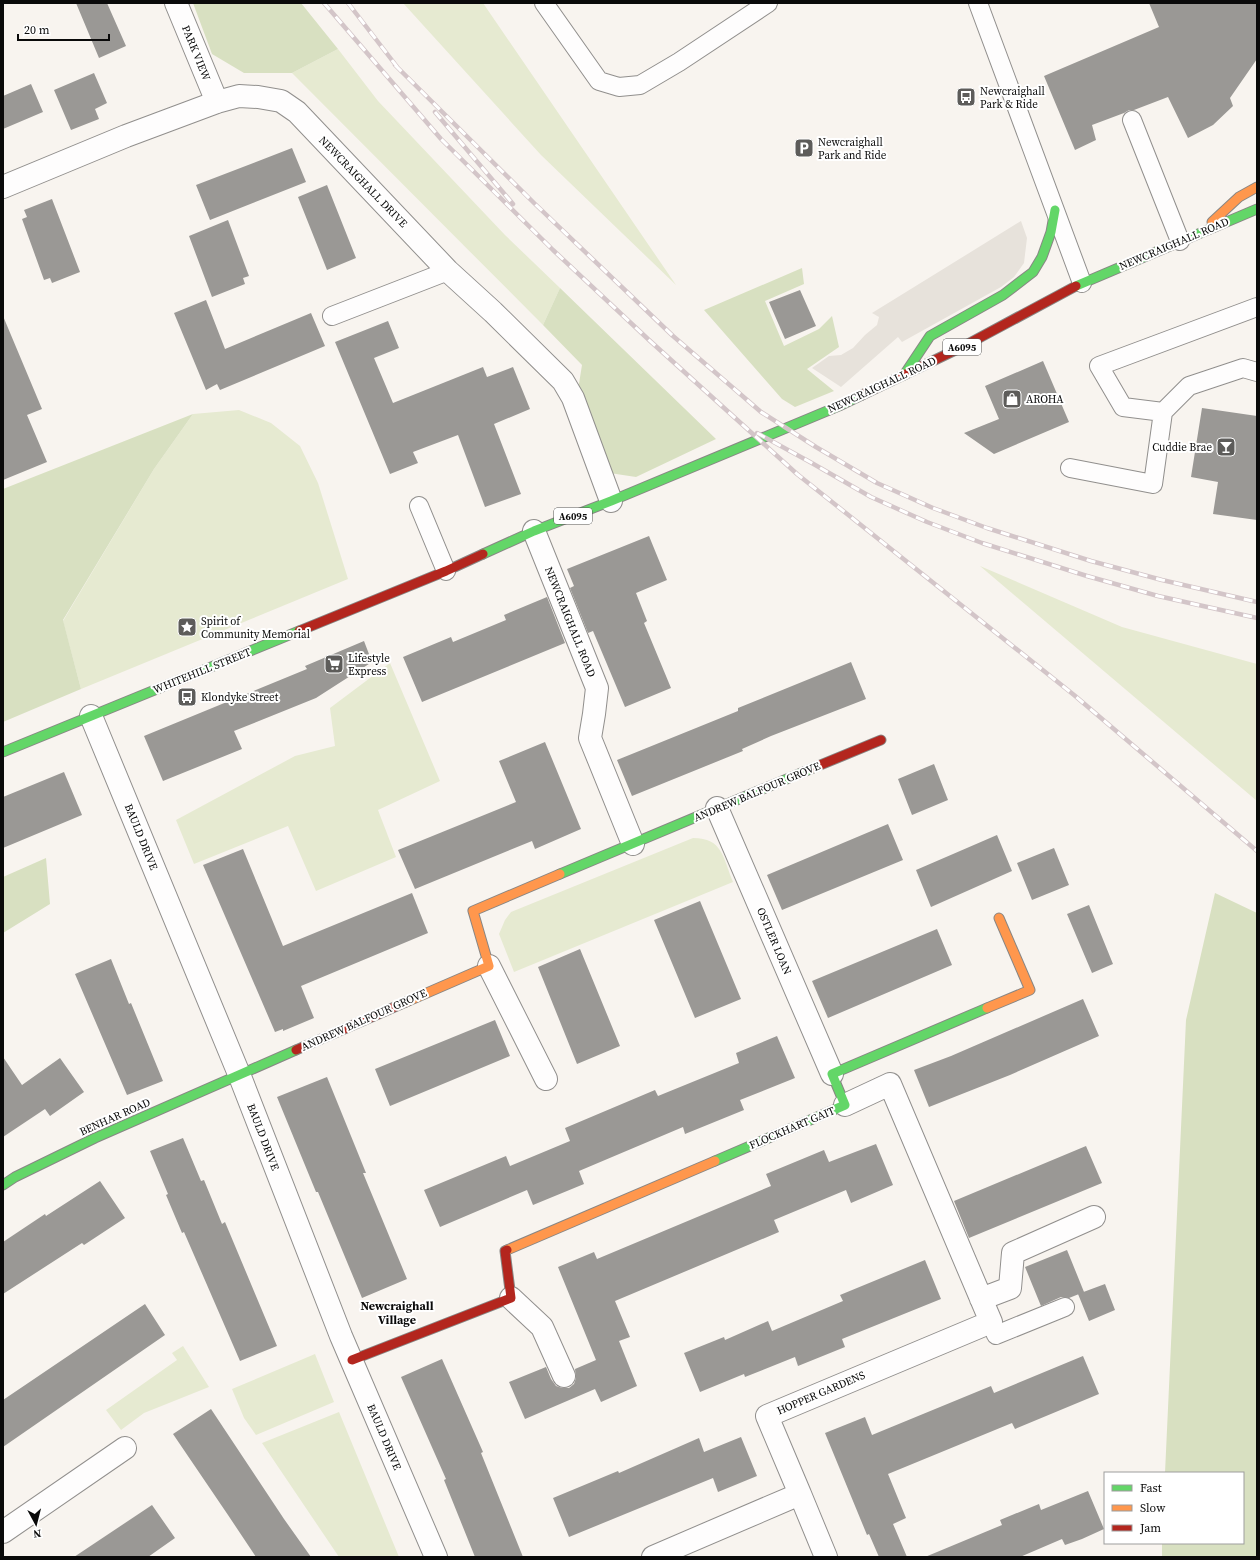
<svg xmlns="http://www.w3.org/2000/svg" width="1260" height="1560" font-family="'Source Serif 4',serif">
	<rect width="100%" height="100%" fill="#f8f4ef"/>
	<path fill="#e6ead1" d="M 403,3 L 483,3 L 676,285 L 541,155 Z
		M 338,49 L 378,101 L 505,235 L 560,288 L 543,325 L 292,73 Z
		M 239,410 L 271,423 L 300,446 L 318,483 L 348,579 L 81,689 L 63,621 L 154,469 L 193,414 Z
		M 980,566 L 1122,627 L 1257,664 L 1257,801 Z
		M 390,663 L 440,781 L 378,810 L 396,857 L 316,891 L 288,826 L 194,864 L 176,820 L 295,756 L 335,746 L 330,708 Z
		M 693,838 C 723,838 723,858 733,882 L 514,972 L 499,934 L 505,920 L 511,912 Z
		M 183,1346 L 209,1387 L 144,1413 L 121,1430 L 106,1410 L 177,1360 L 172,1353 Z
		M 315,1354 L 334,1402 L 256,1435 L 244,1418 L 232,1389 Z
		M 339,1412 L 399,1557 L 339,1557 L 262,1443 Z"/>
	<path fill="#d8e0c1" d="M 193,3 L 301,3 L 338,49 L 292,73 L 244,73 L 212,54 Z
		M 802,268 L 804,284 L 765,301 L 784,346 L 819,329 L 832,316 L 839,347 L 807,369 L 834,391 L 795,407 L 782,399 L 704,310 Z
		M 560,288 L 716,439 L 636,477 L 603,472 L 577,396 L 582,365 L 543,325 Z
		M 193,414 L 154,469 L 63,620 L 81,689 L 3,722 L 3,489 Z
		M 46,858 L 50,904 L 3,933 L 3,877 Z
		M 1215,893 L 1257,913 L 1257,1557 L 1162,1557 L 1162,1543 L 1243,1543 L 1243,1473 L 1165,1473 L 1186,1020 Z"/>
	<path fill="#e7e2db" d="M 1021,221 L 1027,238 L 1024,263 L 1014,277 L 1001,287 L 902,342 L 898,337 L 841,387 L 812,368 L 829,356 L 841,355 L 853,348 L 865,335 L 877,325 L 879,317 L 872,313 Z"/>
	<path fill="#9a9895" d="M 76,3 L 107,3 L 126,46 L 99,58 Z
		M 1149,3 L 1257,3 L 1257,59 L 1230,98 L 1233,106 L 1213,125 L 1188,138 L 1168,97 L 1134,110 L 1129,110 L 1124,113 L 1092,125 L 1096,140 L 1075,150 L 1044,76 L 1159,27 Z
		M 94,73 L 107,103 L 95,109 L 99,119 L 71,130 L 54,90 Z
		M 31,84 L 43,112 L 3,129 L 3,96 Z
		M 292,148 L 306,182 L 210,220 L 196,185 Z
		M 327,185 L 356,258 L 327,270 L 298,197 Z
		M 52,199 L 80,272 L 52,283 L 50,278 L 44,280 L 22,219 L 27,217 L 24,210 Z
		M 228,220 L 249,276 L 243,278 L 245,284 L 212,297 L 189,236 Z
		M 800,290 L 816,326 L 785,339 L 769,302 Z
		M 206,300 L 225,349 L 311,313 L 325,346 L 220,390 L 217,384 L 206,390 L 174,313 Z
		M 3,316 L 42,409 L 27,415 L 47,462 L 3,480 Z
		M 388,321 L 399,348 L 374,358 L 393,403 L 483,367 L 487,377 L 513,367 L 530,409 L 494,424 L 521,494 L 485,507 L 458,435 L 413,452 L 418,463 L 390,474 L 335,342 Z
		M 1043,361 L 1069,422 L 994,454 L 964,433 L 999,419 L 985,386 Z
		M 1202,408 L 1257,416 L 1257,520 L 1213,514 L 1218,482 L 1191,477 Z
		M 649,536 L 667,580 L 636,593 L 647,621 L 644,623 L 671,688 L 625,707 L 593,631 L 588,633 L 570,588 L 574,586 L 567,569 Z
		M 547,597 L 565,643 L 422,702 L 403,657 L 451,637 L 453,642 L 506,620 L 504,615 Z
		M 364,641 L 372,662 L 316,698 L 234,731 L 242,749 L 163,781 L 144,736 L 307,669 L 305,666 Z
		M 851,662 L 866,699 L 771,736 L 742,749 L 743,751 L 632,796 L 617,760 L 738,711 L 738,708 Z
		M 545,742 L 581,829 L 535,849 L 532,841 L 415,889 L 398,850 L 516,802 L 499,761 Z
		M 934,764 L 948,800 L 912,815 L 898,779 Z
		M 64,772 L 82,815 L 3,848 L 3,797 Z
		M 888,824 L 903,860 L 782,910 L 767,875 Z
		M 997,835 L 1012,871 L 931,907 L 916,870 Z
		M 1054,848 L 1069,885 L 1032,900 L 1017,863 Z
		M 243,849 L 283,946 L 412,893 L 428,933 L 301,986 L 314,1018 L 283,1031 L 283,1029 L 275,1032 L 203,865 Z
		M 700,901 L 741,999 L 695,1018 L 654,920 Z
		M 1089,905 L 1113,964 L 1092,973 L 1067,914 Z
		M 937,929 L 952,965 L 828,1018 L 812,981 Z
		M 580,949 L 620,1046 L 577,1064 L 538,967 Z
		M 111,959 L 129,1004 L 131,1003 L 163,1081 L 127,1095 L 75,974 Z
		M 1083,999 L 1099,1036 L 1010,1075 L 929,1107 L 914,1070 L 951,1056 Z
		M 495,1020 L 510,1056 L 390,1106 L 375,1069 Z
		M 777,1036 L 795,1078 L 740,1100 L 744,1110 L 685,1134 L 683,1127 L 579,1171 L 584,1184 L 533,1205 L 527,1190 L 440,1227 L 424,1190 L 506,1156 L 510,1166 L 570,1141 L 565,1128 L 655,1090 L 658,1096 L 739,1063 L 736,1053 Z
		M 3,1057 L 22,1085 L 60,1058 L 84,1092 L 50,1116 L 45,1109 L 3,1137 Z
		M 327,1077 L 366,1173 L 363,1173 L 407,1279 L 362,1298 L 318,1192 L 316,1192 L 277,1097 Z
		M 183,1138 L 201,1181 L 204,1180 L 222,1224 L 225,1222 L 277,1346 L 240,1361 L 184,1232 L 182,1233 L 166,1195 L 168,1194 L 150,1151 Z
		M 876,1144 L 893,1185 L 851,1203 L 846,1190 L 774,1220 L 779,1232 L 615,1301 L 630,1337 L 619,1341 L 637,1386 L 601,1402 L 595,1389 L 525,1419 L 509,1382 L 546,1367 L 551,1379 L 556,1386 L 562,1388 L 569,1388 L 574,1384 L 576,1378 L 575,1369 L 596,1360 L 558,1267 L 594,1252 L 597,1259 L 771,1186 L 766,1174 L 824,1150 L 829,1162 Z
		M 1086,1146 L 1102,1183 L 969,1238 L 954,1201 Z
		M 100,1181 L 125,1218 L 84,1245 L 82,1243 L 3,1294 L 3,1242 L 45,1214 L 46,1216 Z
		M 1067,1250 L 1084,1292 L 1069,1298 L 1061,1297 L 1041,1306 L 1025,1267 Z
		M 925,1260 L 941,1299 L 842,1339 L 845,1347 L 798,1366 L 795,1357 L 745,1377 L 744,1374 L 700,1392 L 684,1353 L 724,1337 L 725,1340 L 768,1321 L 772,1331 L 843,1301 L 840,1295 Z
		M 1105,1284 L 1115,1310 L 1089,1321 L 1078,1294 Z
		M 145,1304 L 165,1335 L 3,1447 L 3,1400 Z
		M 1083,1356 L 1099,1394 L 1015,1429 L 1012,1423 L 888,1474 L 906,1518 L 893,1524 L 907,1557 L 879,1557 L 869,1534 L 867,1535 L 825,1433 L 865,1417 L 872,1435 L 991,1386 L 994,1393 Z
		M 442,1359 L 483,1452 L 481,1453 L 523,1557 L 475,1557 L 444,1480 L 446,1479 L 401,1377 Z
		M 211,1409 L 284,1519 L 311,1557 L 256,1557 L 228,1515 L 173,1434 Z
		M 741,1437 L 757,1476 L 718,1492 L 713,1478 L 569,1537 L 553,1498 L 618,1471 L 619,1473 L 699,1438 L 704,1452 Z
		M 1088,1491 L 1104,1529 L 1082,1539 L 1065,1545 L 1062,1539 L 1020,1557 L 925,1557 L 1002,1525 L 1000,1520 L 1039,1504 L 1041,1510 Z
		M 152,1505 L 175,1538 L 148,1557 L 74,1557 Z"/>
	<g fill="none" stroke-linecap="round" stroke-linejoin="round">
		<defs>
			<path id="lane" d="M 544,3 L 599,81 L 619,87 L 640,85 L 679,62 L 768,3
				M 978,3 L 1082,283
				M 1132,120 L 1180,241
				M 1257,307 L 1099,366 L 1123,407 L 1163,412 L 1189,386 L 1243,368 L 1257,372
				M 332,316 L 448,271
				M 1070,468 L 1153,484 L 1163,412
				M 419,506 L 446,571
				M 991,1322 L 996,1335 L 1065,1307"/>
			<path id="street" d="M 176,3 L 217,102
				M 3,187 L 126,136 L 217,102 L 239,96 L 258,97 L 281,101 L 297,112 L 448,271 L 493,312 L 563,381 L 573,398 L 611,501
				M 534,531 L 597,688 L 594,714 L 590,738 L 633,844
				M 91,716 L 239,1074 L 341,1336 L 436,1557
				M 717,808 L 832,1074
				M 489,966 L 546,1079
				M 511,1298 L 542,1327 L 564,1376
				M 981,1299 L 1010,1288 L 1013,1253 L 1094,1217
				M 800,1494 L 826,1557
				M 3,1532 L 125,1448
				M 653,1557 L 800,1494 L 767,1416 L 991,1322 L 890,1084 L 845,1105"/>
			<path id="fast" d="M 1076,286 L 1257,209
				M 904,375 L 930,336 L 1003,295 L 1033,272 L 1042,257 L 1051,232 L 1055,210
				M 483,554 L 534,531 L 611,501 L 839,406 L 862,395
				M 3,752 L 299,631
				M 560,874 L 813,768
				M 715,1161 L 845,1105 L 832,1074 L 987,1008
				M 3,1185 L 15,1177 L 95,1138 L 296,1050"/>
			<path id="slow" d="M 1212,222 L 1239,197 L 1257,187
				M 406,1002 L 489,966 L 473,911 L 560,874
				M 987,1008 L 1030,990 L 999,918
				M 507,1250 L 715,1161"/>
			<path id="jam" d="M 862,395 L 966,345 L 1076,286
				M 299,631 L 446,571 L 483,554
				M 813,768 L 881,740
				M 296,1050 L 406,1002
				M 352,1360 L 511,1298 L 505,1251 L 507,1250"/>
		</defs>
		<use href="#lane" stroke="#918f8d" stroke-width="20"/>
		<use href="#street" stroke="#918f8d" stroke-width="24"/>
		<use href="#fast" stroke="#888684" stroke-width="11"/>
		<use href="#slow" stroke="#888684" stroke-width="11"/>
		<use href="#jam" stroke="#888684" stroke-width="11"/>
		<use href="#lane" stroke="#fefdfd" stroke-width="18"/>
		<use href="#street" stroke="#fefdfd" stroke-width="22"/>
		<use href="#fast" stroke="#63d668" stroke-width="9"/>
		<use href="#slow" stroke="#ff974d" stroke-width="9"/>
		<use href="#jam" stroke="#b3261e" stroke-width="9"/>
		<defs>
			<path id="rail" d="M 324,3 L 441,139 L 553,250 L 649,340 L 797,474 L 1074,695 L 1257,851
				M 348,3 L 398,68
				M 395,65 L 534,203 L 673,336 L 761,412 L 816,447 L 877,483 L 933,508 L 987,528 L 1091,561 L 1162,580 L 1257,602
				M 435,112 L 513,204
				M 757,433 L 810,462 L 871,497 L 927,522 L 982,543 L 1087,576 L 1158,596 L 1257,618"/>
		</defs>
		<use href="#rail" stroke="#d3c5c8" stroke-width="4.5"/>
		<use href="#rail" stroke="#fff" stroke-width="3" stroke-dasharray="9" stroke-linecap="butt"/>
	</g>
	<defs>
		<symbol id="bus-square" viewBox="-11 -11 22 22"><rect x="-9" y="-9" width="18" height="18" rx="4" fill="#5d5c5a" stroke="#fff"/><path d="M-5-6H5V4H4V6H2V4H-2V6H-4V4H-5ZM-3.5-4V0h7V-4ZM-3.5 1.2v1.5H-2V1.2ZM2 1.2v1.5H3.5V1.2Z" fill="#fff"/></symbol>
		<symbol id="parking-square" viewBox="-11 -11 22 22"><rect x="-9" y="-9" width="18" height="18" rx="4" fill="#5d5c5a" stroke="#fff"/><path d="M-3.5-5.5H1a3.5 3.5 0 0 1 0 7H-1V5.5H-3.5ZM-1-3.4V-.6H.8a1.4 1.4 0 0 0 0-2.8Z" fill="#fff"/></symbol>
		<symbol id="shop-square" viewBox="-11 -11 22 22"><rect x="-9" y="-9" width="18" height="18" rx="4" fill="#5d5c5a" stroke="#fff"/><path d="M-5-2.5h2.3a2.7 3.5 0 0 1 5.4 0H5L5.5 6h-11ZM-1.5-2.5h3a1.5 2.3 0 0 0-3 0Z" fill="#fff"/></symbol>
		<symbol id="bar-square" viewBox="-11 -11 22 22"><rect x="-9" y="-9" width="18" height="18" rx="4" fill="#5d5c5a" stroke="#fff"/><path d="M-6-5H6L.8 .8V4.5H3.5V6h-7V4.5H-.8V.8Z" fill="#fff"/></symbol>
		<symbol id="sight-square" viewBox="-11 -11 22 22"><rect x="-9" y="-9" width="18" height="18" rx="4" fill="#5d5c5a" stroke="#fff"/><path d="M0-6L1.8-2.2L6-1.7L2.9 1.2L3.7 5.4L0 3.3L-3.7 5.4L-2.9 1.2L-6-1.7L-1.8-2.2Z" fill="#fff"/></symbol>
		<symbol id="supermarket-square" viewBox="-11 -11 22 22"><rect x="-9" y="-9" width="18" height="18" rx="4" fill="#5d5c5a" stroke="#fff"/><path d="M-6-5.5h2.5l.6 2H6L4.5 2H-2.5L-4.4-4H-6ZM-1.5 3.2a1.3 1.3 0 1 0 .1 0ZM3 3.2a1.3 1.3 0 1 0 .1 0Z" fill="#fff"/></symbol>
	</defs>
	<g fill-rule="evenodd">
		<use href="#bus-square" x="955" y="86" width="22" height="22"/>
		<use href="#parking-square" x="793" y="137" width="22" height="22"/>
		<use href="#shop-square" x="1001" y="388" width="22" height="22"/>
		<use href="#bar-square" x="1215" y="436" width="22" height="22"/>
		<use href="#sight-square" x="176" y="616" width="22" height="22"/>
		<use href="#supermarket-square" x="323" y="653" width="22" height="22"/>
		<use href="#bus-square" x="176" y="686" width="22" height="22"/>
	</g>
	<g text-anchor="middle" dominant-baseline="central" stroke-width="4" stroke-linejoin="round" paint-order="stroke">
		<g fill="#fff" stroke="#545454" stroke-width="1">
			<rect x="943" y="339" width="38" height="16" rx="3"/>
			<rect x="554" y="508" width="38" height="16" rx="3"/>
		</g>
		<g font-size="10" font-weight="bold" fill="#0a0a0a">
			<text x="962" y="347">A6095</text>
			<text x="573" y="516">A6095</text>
		</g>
		<g font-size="11" fill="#0a0a0a" stroke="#fff">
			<text transform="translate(196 53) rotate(68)">PARK VIEW</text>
			<text transform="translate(363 182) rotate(46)">NEWCRAIGHALL DRIVE</text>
			<text transform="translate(1174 244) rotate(-23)">NEWCRAIGHALL ROAD</text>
			<text transform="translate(882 385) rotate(-25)">NEWCRAIGHALL ROAD</text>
			<text transform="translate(570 622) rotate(68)">NEWCRAIGHALL ROAD</text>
			<text transform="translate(202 671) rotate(-22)">WHITEHILL STREET</text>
			<text transform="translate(757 792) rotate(-23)">ANDREW BALFOUR GROVE</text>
			<text transform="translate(141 837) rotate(68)">BAULD DRIVE</text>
			<text transform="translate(774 941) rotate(67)">OSTLER LOAN</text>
			<text transform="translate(364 1020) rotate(-24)">ANDREW BALFOUR GROVE</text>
			<text transform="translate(115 1117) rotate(-24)">BENHAR ROAD</text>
			<text transform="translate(792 1128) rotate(-23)">FLOCKHART GAIT</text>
			<text transform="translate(263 1137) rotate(69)">BAULD DRIVE</text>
			<text transform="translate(821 1393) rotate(-23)">HOPPER GARDENS</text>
			<text transform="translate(384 1437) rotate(67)">BAULD DRIVE</text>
		</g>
		<g font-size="11" fill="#0a0a0a" stroke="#fff" text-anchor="start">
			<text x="980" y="91">Newcraighall<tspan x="980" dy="13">Park &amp; Ride</tspan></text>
			<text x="818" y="142">Newcraighall<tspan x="818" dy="13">Park and Ride</tspan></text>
			<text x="1026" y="399">AROHA</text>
			<text x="1212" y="447" text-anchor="end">Cuddie Brae</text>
			<text x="201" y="621">Spirit of<tspan x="201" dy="13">Community Memorial</tspan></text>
			<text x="348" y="658">Lifestyle<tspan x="348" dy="13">Express</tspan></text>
			<text x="201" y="697">Klondyke Street</text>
		</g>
		<g font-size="12" font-weight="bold" fill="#0a0a0a" stroke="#fff">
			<text x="397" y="1306">Newcraighall<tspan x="397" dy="14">Village</tspan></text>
		</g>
	</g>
	<rect width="1260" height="1560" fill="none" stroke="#0a0a0a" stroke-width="8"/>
	<rect x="1104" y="1472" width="140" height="72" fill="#ffffff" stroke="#9d9d9d"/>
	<rect x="1112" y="1485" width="20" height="6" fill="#63d668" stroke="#9d9d9d"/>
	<text x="1140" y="1492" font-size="12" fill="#0a0a0a">Fast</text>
	<rect x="1112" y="1505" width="20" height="6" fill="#ff974d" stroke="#9d9d9d"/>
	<text x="1140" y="1512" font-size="12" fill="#0a0a0a">Slow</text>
	<rect x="1112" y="1525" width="20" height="6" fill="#b3261e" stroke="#9d9d9d"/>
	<text x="1140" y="1532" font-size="12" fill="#0a0a0a">Jam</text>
	<g transform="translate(36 1524) rotate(173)" stroke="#ffffff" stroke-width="3" paint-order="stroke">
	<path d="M0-3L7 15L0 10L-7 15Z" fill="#0a0a0a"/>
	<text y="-6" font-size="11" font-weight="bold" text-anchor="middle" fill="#0a0a0a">N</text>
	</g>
	<path d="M18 34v6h91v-6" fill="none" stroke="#0a0a0a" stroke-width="2"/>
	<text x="24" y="34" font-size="12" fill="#0a0a0a" stroke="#ffffff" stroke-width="3" paint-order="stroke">20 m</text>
</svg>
